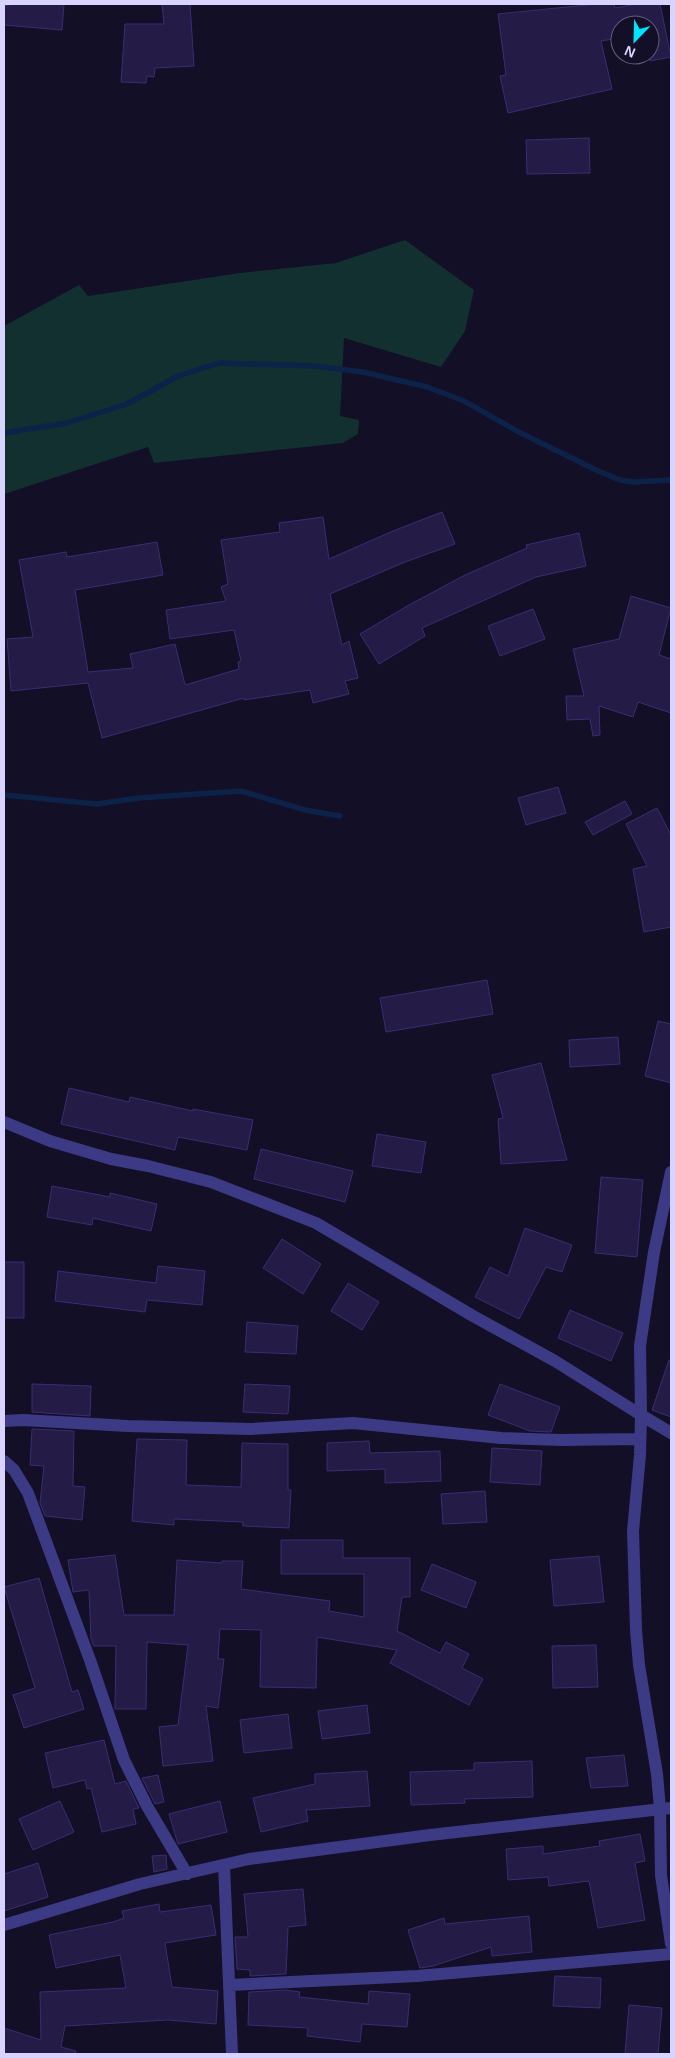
<svg xmlns="http://www.w3.org/2000/svg" width="675" height="2058" font-family="Arial,sans-serif">
	<rect width="100%" height="100%" fill="#130f26"/>
	<path fill="#12302f" d="M 405,240 L 474,290 L 465,331 L 441,367 L 344,338 L 340,416 L 359,420 L 358,434 L 343,443 L 154,463 L 148,447 L 4,494 L 4,326 L 79,285 L 88,296 L 240,273 L 336,263 Z"/>
	<g fill="none" stroke-linecap="round" stroke-linejoin="round">
		<path stroke="#0c2248" stroke-width="5.5" d="M 4,433 L 67,423 L 127,404 L 178,376 L 219,363 L 314,366 L 363,372 L 427,387 L 464,401 L 517,431 L 598,471 L 620,480 L 634,482 L 671,480
			M 4,795 L 97,804 L 139,798 L 241,791 L 305,810 L 340,816"/>
	</g>
	<path fill="#241b47" stroke="#3b2d73" d="M 14,4 L 64,4 L 62,30 L 4,25 L 4,6 Z
		M 162,4 L 190,4 L 194,66 L 155,68 L 154,77 L 147,76 L 146,83 L 121,82 L 125,24 L 164,24 Z
		M 596,4 L 614,4 L 615,8 L 637,4 L 660,4 L 671,57 L 650,61 L 650,25 L 617,25 L 619,38 L 601,41 L 612,89 L 508,113 L 500,76 L 506,75 L 498,14 Z
		M 589,138 L 590,173 L 527,174 L 526,140 Z
		M 442,512 L 455,544 L 405,562 L 330,594 L 342,645 L 349,641 L 358,678 L 345,681 L 349,694 L 313,703 L 310,690 L 244,700 L 244,698 L 102,738 L 88,683 L 11,691 L 7,639 L 33,637 L 19,560 L 66,552 L 67,557 L 157,542 L 163,575 L 75,590 L 88,672 L 133,668 L 130,654 L 175,644 L 185,685 L 239,669 L 238,662 L 241,661 L 234,630 L 170,639 L 166,610 L 226,601 L 221,587 L 228,584 L 221,540 L 280,532 L 279,523 L 323,517 L 329,559 L 393,531 Z
		M 579,533 L 586,566 L 536,577 L 422,628 L 425,636 L 379,664 L 360,634 L 409,605 L 465,575 L 527,548 L 526,545 Z
		M 631,596 L 671,608 L 659,655 L 671,659 L 671,713 L 638,702 L 633,717 L 599,706 L 600,735 L 593,736 L 590,719 L 567,720 L 566,696 L 584,696 L 573,649 L 619,639 Z
		M 533,609 L 545,639 L 500,656 L 488,626 Z
		M 558,787 L 566,813 L 526,825 L 518,798 Z
		M 625,801 L 632,814 L 593,835 L 585,822 Z
		M 657,808 L 671,835 L 671,927 L 644,932 L 633,869 L 647,866 L 626,824 Z
		M 487,980 L 493,1014 L 386,1032 L 380,998 Z
		M 658,1021 L 671,1024 L 671,1083 L 645,1076 Z
		M 618,1037 L 620,1064 L 570,1067 L 569,1040 Z
		M 541,1063 L 567,1160 L 501,1164 L 498,1119 L 503,1118 L 492,1075 Z
		M 69,1088 L 129,1102 L 130,1097 L 193,1111 L 193,1109 L 253,1120 L 247,1150 L 178,1137 L 175,1150 L 61,1124 Z
		M 377,1134 L 426,1142 L 421,1173 L 372,1166 Z
		M 261,1149 L 353,1171 L 345,1202 L 254,1179 Z
		M 601,1177 L 643,1180 L 637,1257 L 595,1253 Z
		M 52,1186 L 110,1197 L 110,1193 L 157,1204 L 151,1231 L 93,1218 L 92,1225 L 47,1217 Z
		M 525,1228 L 572,1245 L 562,1272 L 546,1267 L 519,1319 L 475,1297 L 490,1267 L 508,1276 Z
		M 282,1239 L 321,1264 L 303,1294 L 263,1268 Z
		M 4,1262 L 24,1262 L 24,1318 L 4,1318 Z
		M 158,1266 L 205,1271 L 202,1305 L 147,1300 L 145,1312 L 55,1301 L 58,1271 L 156,1283 Z
		M 348,1283 L 379,1302 L 362,1330 L 331,1311 Z
		M 570,1310 L 623,1333 L 611,1361 L 558,1338 Z
		M 247,1322 L 298,1326 L 296,1354 L 245,1352 Z
		M 669,1360 L 671,1361 L 671,1417 L 652,1410 Z
		M 32,1384 L 91,1386 L 90,1416 L 32,1412 Z
		M 245,1384 L 290,1386 L 288,1414 L 243,1412 Z
		M 500,1384 L 560,1407 L 551,1432 L 530,1431 L 488,1415 Z
		M 32,1429 L 74,1431 L 73,1486 L 85,1487 L 82,1520 L 45,1516 L 40,1503 L 44,1466 L 30,1465 Z
		M 137,1439 L 187,1440 L 186,1485 L 241,1487 L 242,1443 L 288,1444 L 288,1490 L 291,1490 L 289,1528 L 243,1526 L 243,1522 L 174,1519 L 174,1525 L 132,1521 Z
		M 369,1441 L 370,1453 L 440,1451 L 441,1481 L 385,1483 L 385,1469 L 327,1471 L 327,1443 Z
		M 492,1448 L 542,1451 L 540,1485 L 490,1482 Z
		M 485,1491 L 487,1522 L 443,1524 L 441,1494 Z
		M 281,1540 L 343,1540 L 343,1558 L 410,1558 L 410,1597 L 402,1597 L 397,1631 L 440,1653 L 446,1642 L 469,1654 L 462,1668 L 483,1679 L 469,1705 L 390,1663 L 397,1650 L 317,1637 L 316,1688 L 260,1687 L 261,1630 L 220,1629 L 218,1659 L 224,1659 L 218,1708 L 206,1706 L 213,1761 L 163,1766 L 159,1727 L 178,1725 L 188,1645 L 147,1642 L 146,1709 L 115,1709 L 116,1646 L 94,1646 L 91,1639 L 89,1590 L 73,1592 L 68,1560 L 115,1555 L 124,1615 L 174,1615 L 177,1560 L 222,1563 L 222,1561 L 243,1561 L 241,1589 L 330,1601 L 329,1611 L 364,1617 L 364,1574 L 281,1574 Z
		M 599,1556 L 604,1602 L 554,1606 L 550,1560 Z
		M 432,1564 L 476,1582 L 466,1608 L 421,1590 Z
		M 39,1578 L 72,1692 L 78,1690 L 84,1709 L 24,1728 L 13,1695 L 35,1688 L 4,1587 Z
		M 596,1645 L 598,1687 L 553,1688 L 552,1646 Z
		M 367,1705 L 370,1733 L 322,1739 L 318,1711 Z
		M 288,1714 L 292,1748 L 244,1753 L 240,1720 Z
		M 104,1740 L 115,1784 L 126,1781 L 139,1808 L 133,1809 L 136,1824 L 102,1832 L 91,1788 L 87,1789 L 85,1780 L 53,1788 L 45,1753 Z
		M 624,1755 L 628,1786 L 591,1788 L 586,1758 Z
		M 532,1761 L 533,1797 L 464,1799 L 465,1803 L 411,1805 L 410,1772 L 474,1770 L 474,1763 Z
		M 367,1771 L 370,1806 L 306,1810 L 308,1821 L 261,1832 L 253,1798 L 315,1784 L 315,1774 Z
		M 158,1775 L 164,1802 L 155,1804 L 142,1778 Z
		M 60,1801 L 74,1832 L 33,1850 L 19,1819 Z
		M 220,1801 L 227,1832 L 178,1844 L 169,1814 Z
		M 640,1834 L 645,1861 L 635,1863 L 645,1920 L 598,1928 L 589,1881 L 549,1886 L 548,1877 L 508,1880 L 506,1849 L 543,1846 L 543,1854 L 600,1846 L 599,1841 Z
		M 166,1855 L 167,1869 L 154,1872 L 152,1856 Z
		M 38,1863 L 48,1897 L 4,1911 L 4,1874 Z
		M 303,1889 L 306,1925 L 288,1927 L 286,1974 L 250,1976 L 250,1970 L 237,1969 L 235,1937 L 248,1937 L 244,1894 Z
		M 159,1904 L 160,1912 L 211,1905 L 216,1935 L 165,1943 L 172,1987 L 218,1991 L 216,2024 L 168,2020 L 65,2026 L 61,2047 L 76,2051 L 75,2054 L 4,2054 L 4,2028 L 41,2040 L 40,1992 L 126,1988 L 120,1955 L 56,1968 L 49,1935 L 113,1922 L 124,1918 L 122,1911 Z
		M 529,1916 L 532,1952 L 492,1956 L 491,1947 L 433,1966 L 420,1968 L 408,1930 L 444,1918 L 445,1924 Z
		M 555,1976 L 601,1978 L 600,2008 L 553,2006 Z
		M 286,1990 L 300,1992 L 299,1997 L 368,2004 L 369,1991 L 410,1994 L 407,2027 L 362,2024 L 360,2042 L 307,2036 L 308,2028 L 248,2025 L 249,1992 Z
		M 629,2005 L 662,2008 L 658,2054 L 625,2054 Z"/>
	<g fill="none" stroke-linecap="round" stroke-linejoin="round">
		<path stroke="#3d3a85" stroke-width="12" d="M 4,1122 L 50,1141 L 111,1159 L 148,1166 L 211,1182 L 316,1223 L 473,1316 L 555,1361 L 641,1415 L 640,1455 L 633,1531 L 636,1630 L 639,1665 L 657,1774 L 660,1809 L 661,1875 L 671,1944
			M 671,1172 L 654,1252 L 640,1346 L 641,1415 L 671,1433
			M 4,1421 L 23,1420 L 128,1426 L 251,1429 L 353,1423 L 501,1438 L 561,1440 L 639,1439
			M 4,1461 L 14,1470 L 28,1493 L 90,1660 L 124,1760 L 147,1806 L 187,1874
			M 224,1865 L 232,2054
			M 4,1925 L 140,1884 L 249,1859 L 430,1835 L 671,1808
			M 230,1985 L 417,1976 L 671,1954"/>
	</g>
	<rect width="675" height="2058" fill="none" stroke="#d9d4ff" stroke-width="10"/>
	<g transform="translate(635 40) rotate(203)"><circle r="24" fill="#130f26" stroke="#625e7d"/>
	<path d="M0-4L9 19L0 12L-9 19Z" fill="#00e5ff"/>
	<text y="-8" font-size="14" font-weight="bold" text-anchor="middle" fill="#d9d4ff">N</text>
	</g>
</svg>
